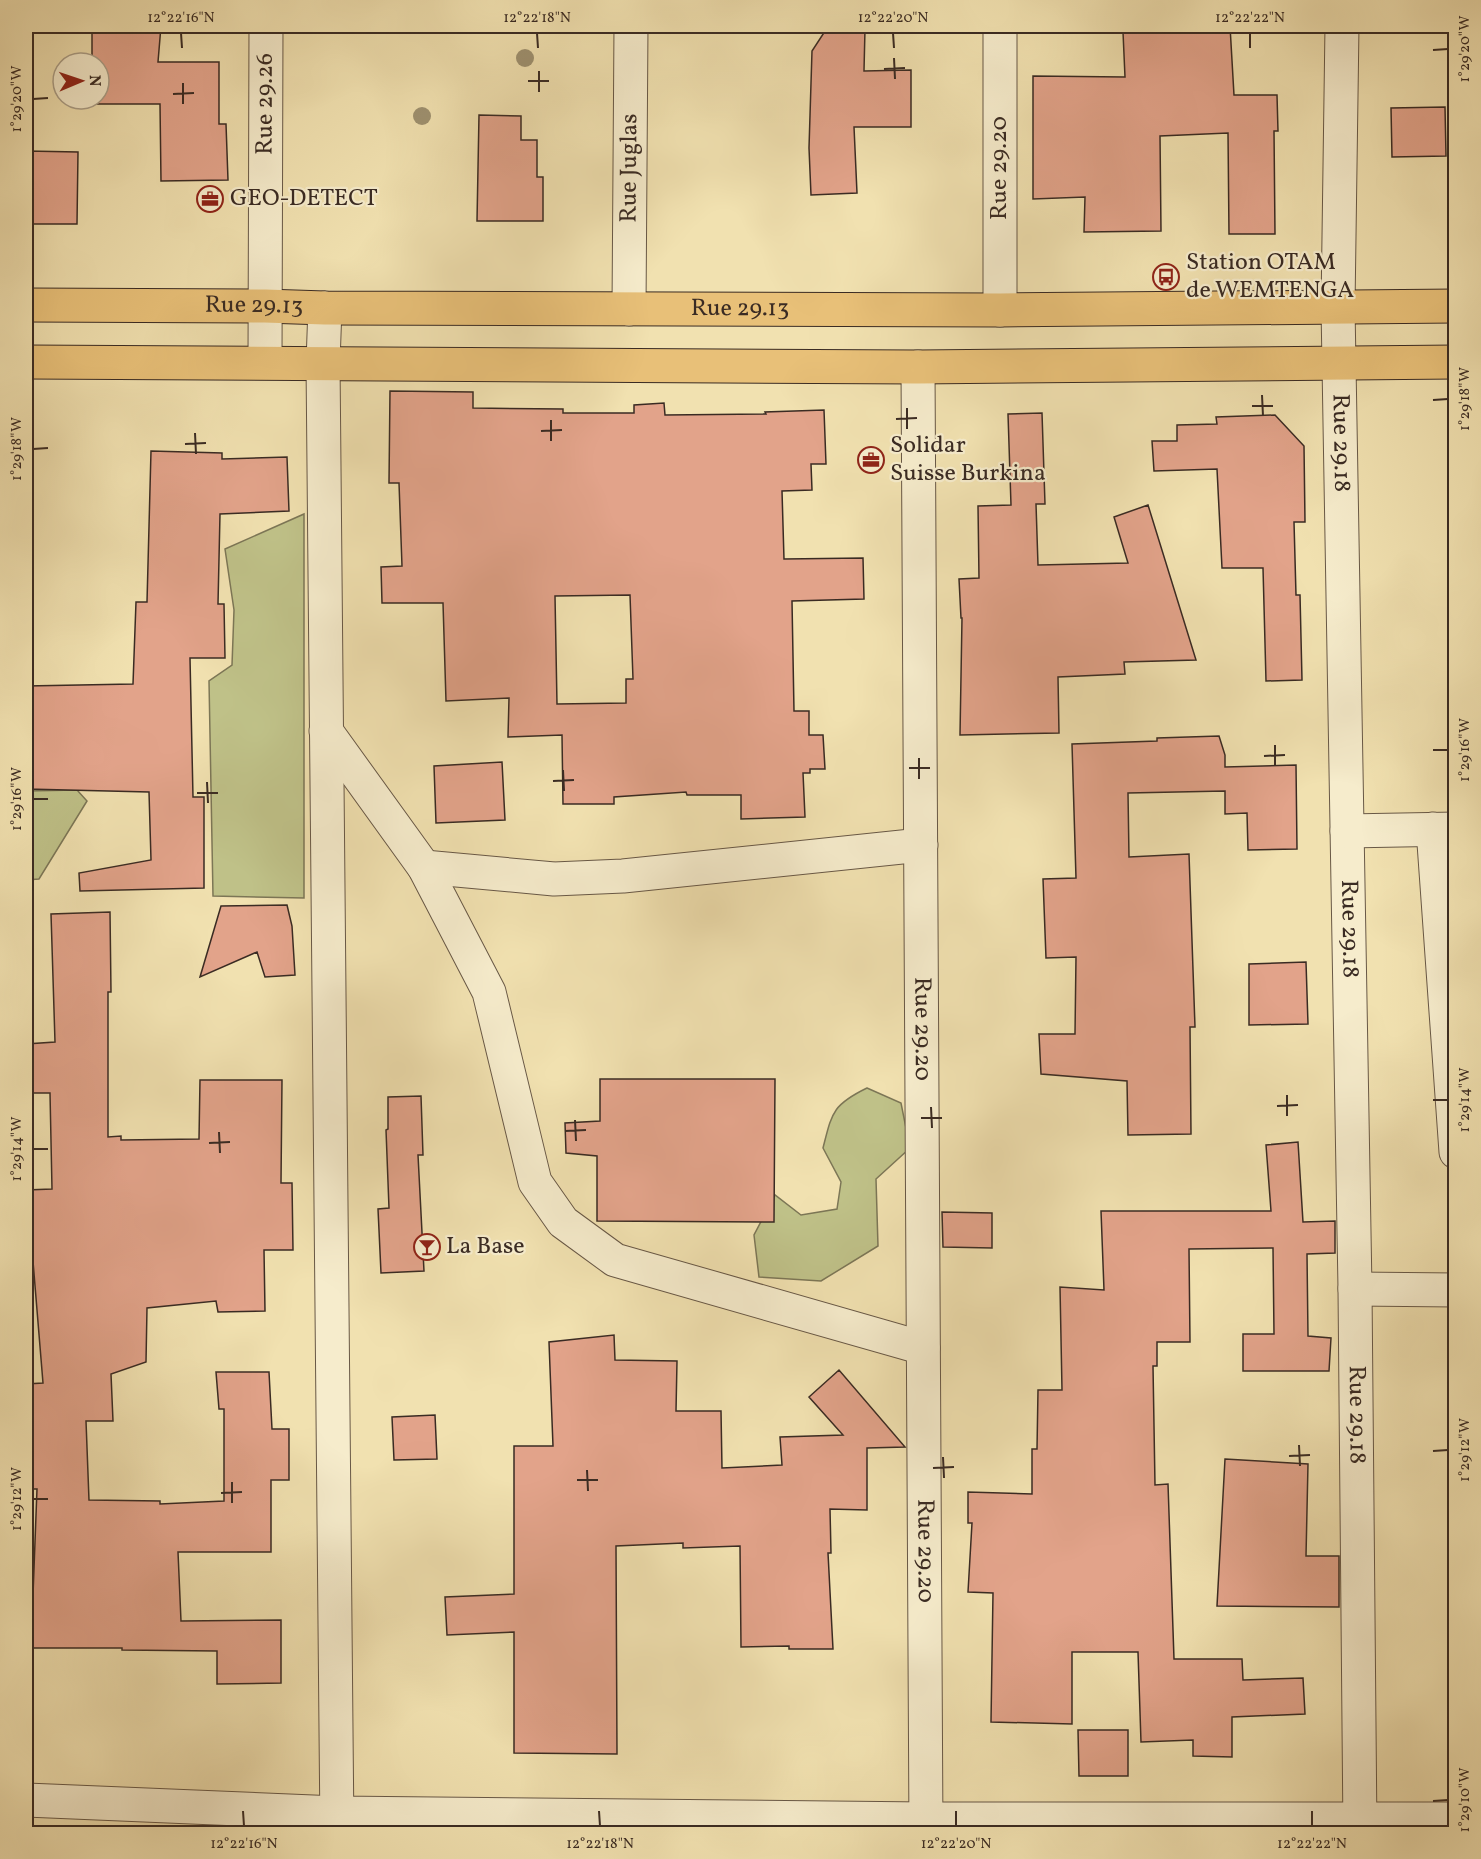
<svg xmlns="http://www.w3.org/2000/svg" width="1481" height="1859" font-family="Vollkorn,serif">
	<rect width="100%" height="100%" fill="#f1e1b0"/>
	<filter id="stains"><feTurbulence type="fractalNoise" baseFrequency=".00333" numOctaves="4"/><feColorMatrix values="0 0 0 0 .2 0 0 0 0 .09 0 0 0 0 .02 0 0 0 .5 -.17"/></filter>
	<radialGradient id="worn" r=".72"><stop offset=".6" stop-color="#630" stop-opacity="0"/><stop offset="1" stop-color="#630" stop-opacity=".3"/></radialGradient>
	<path fill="#bfc188" stroke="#7c7656" stroke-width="1.5" d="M 304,514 L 304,898 L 213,896 L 209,681 L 232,665 L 234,610 L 225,549 Z
		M 77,790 L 87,801 L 39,879 L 26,880 L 26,791 Z
		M 867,1088 L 901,1103 L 910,1148 L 876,1179 L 878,1246 L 821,1281 L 759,1277 L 754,1235 L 775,1195 L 801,1215 L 837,1209 L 841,1182 L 823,1148 C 832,1113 832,1105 867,1088 Z"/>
	<path fill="#e2a38a" stroke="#3a2b23" stroke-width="1.5" fill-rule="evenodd" d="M 92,26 L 161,26 L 158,62 L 219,62 L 219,124 L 226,124 L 228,180 L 161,181 L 160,104 L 92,104 L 92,99 L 99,99 L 99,63 L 92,63 Z
		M 1160,26 L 1230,26 L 1234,95 L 1277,95 L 1278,131 L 1274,131 L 1275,234 L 1229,234 L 1228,133 L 1160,136 L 1161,231 L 1084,232 L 1085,197 L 1033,199 L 1033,76 L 1125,77 L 1123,32 L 1160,30 Z
		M 827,28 L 865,29 L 864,71 L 911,70 L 911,127 L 854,127 L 857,193 L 811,195 L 809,148 L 812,51 Z
		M 1445,107 L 1446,156 L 1392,157 L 1391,108 Z
		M 479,115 L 521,116 L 521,140 L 537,140 L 537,177 L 543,177 L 543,221 L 477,221 Z
		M 26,151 L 78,152 L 77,224 L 26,224 Z
		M 390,391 L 473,392 L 473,408 L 563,409 L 563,413 L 634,413 L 634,405 L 664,403 L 665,415 L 766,414 L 765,412 L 824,410 L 826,464 L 811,464 L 812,490 L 782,491 L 784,559 L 863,558 L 864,599 L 792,601 L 794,711 L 809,711 L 809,735 L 823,735 L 825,769 L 810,769 L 810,773 L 803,773 L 805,817 L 741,819 L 741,795 L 687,795 L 686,792 L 614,797 L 614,804 L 563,804 L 562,735 L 508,737 L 509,698 L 446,701 L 443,603 L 382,603 L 381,567 L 402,566 L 399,483 L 389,483 ZM 630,595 L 633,679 L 626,679 L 626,703 L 557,704 L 555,596 Z
		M 1042,413 L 1045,504 L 1036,504 L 1038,565 L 1128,563 L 1114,517 L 1148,505 L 1196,660 L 1124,662 L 1125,674 L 1058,677 L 1059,733 L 960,735 L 962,618 L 961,618 L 959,579 L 979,578 L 978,506 L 1011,505 L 1008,414 Z
		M 1275,415 L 1304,446 L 1305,522 L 1294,522 L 1296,595 L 1300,595 L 1302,680 L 1266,681 L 1263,568 L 1222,568 L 1217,469 L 1154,471 L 1152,441 L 1177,441 L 1177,425 L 1217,424 L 1216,417 Z
		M 151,451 L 222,453 L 222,459 L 287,457 L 289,511 L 220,514 L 218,604 L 224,604 L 225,658 L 190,658 L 193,797 L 204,797 L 204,888 L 80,891 L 79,873 L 151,860 L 149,792 L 26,789 L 26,686 L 133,684 L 136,602 L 147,602 Z
		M 1219,736 L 1225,755 L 1225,767 L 1296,765 L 1297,849 L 1248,850 L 1247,813 L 1225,814 L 1225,791 L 1128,793 L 1129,857 L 1189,854 L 1195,1027 L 1190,1027 L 1191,1134 L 1128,1135 L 1127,1081 L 1041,1074 L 1039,1034 L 1075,1034 L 1076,957 L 1046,958 L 1043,879 L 1076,878 L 1072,744 L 1157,741 L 1157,738 Z
		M 502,762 L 505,820 L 436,823 L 434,766 Z
		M 287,905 L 292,926 L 295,975 L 265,977 L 257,952 L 200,977 L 221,906 Z
		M 110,912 L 111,992 L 108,992 L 108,1137 L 121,1136 L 121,1140 L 199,1139 L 200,1080 L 282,1080 L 281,1183 L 292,1183 L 293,1250 L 264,1250 L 265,1311 L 218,1312 L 216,1301 L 147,1308 L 146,1362 L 111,1374 L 113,1421 L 86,1421 L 89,1500 L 160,1501 L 160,1504 L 224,1501 L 224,1409 L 219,1409 L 216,1372 L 269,1372 L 272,1429 L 289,1429 L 289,1480 L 271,1480 L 271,1552 L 178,1552 L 181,1621 L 281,1620 L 281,1683 L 217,1684 L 217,1651 L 122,1650 L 122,1648 L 31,1648 L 37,1489 L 26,1489 L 26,1384 L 43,1383 L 31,1237 L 26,1237 L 26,1190 L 52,1189 L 50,1093 L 26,1093 L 26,1044 L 55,1042 L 51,914 Z
		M 1306,962 L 1308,1024 L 1249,1025 L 1249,964 Z
		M 600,1079 L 775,1079 L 774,1222 L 597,1221 L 597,1156 L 566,1153 L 565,1123 L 600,1121 Z
		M 421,1096 L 423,1155 L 418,1155 L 424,1271 L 381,1273 L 378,1209 L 389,1208 L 386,1130 L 388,1129 L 388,1097 Z
		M 1298,1142 L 1303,1222 L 1335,1221 L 1335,1253 L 1307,1254 L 1308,1336 L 1331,1338 L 1329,1371 L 1243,1371 L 1243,1334 L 1274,1334 L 1273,1248 L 1189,1249 L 1190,1342 L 1157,1342 L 1157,1366 L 1153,1366 L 1155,1485 L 1168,1484 L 1174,1659 L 1242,1659 L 1243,1680 L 1303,1678 L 1305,1714 L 1232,1717 L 1232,1757 L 1193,1756 L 1193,1740 L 1141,1742 L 1138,1652 L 1072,1652 L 1072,1724 L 991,1722 L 993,1593 L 968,1592 L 972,1523 L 968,1523 L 968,1492 L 1032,1494 L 1032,1449 L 1037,1449 L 1038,1390 L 1062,1390 L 1060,1287 L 1104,1290 L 1101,1211 L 1271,1211 L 1266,1145 Z
		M 942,1212 L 992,1213 L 992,1248 L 943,1247 Z
		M 614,1335 L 615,1360 L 677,1361 L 676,1411 L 721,1411 L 722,1468 L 782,1465 L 780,1437 L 843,1435 L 809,1397 L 839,1370 L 905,1447 L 867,1448 L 867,1510 L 830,1509 L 831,1553 L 828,1553 L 833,1649 L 789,1649 L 789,1646 L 741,1647 L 740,1546 L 683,1548 L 683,1543 L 616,1546 L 617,1754 L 514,1753 L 514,1632 L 447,1635 L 445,1597 L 514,1594 L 514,1446 L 553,1446 L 549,1342 Z
		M 435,1415 L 437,1459 L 394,1460 L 392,1417 Z
		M 1225,1459 L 1308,1464 L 1306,1556 L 1339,1556 L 1339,1607 L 1217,1606 Z
		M 1078,1730 L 1128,1730 L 1128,1776 L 1079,1776 Z"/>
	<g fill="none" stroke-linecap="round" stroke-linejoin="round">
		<defs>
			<g id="minor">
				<path d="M 1000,26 L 1000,310"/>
				<path id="s1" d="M 1342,26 L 1338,307 L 1355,1289 L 1360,1834"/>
				<path d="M 325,308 L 323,362 L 337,1834"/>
				<path id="s2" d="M 629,309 L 631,26"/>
				<path id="s3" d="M 265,362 L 266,26"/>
				<path id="s4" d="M 918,367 L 926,1834"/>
				<path d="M 326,731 L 424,867 L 489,992 L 535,1182 L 563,1222 L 615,1260 L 923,1348"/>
				<path d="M 1433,829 L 1456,1152"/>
				<path d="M 1347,831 L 1456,829"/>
				<path d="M 424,867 L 554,879 L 623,876 L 921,845"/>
				<path d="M 1355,1289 L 1456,1290"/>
				<path d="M 26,1800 L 337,1813 L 926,1819 L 1456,1819"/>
			</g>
			<g id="major">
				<path id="s5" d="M 26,305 L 265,306 L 325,308 L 1000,310 L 1456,306"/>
				<path d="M 26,362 L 918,367 L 1456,362"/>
			</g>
		</defs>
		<use href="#minor" stroke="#685846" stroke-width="35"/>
		<use href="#major" stroke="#3a2b23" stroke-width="35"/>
		<use href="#minor" stroke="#f6eccc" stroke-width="33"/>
		<use href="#major" stroke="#e8c078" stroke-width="33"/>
	</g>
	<g fill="#9e9170">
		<circle cx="525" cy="58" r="9"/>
		<circle cx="422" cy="116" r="9"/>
	</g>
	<path fill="none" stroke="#3a2b23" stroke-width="2" d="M 181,33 L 182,48M 537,33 L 538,48M 893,33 L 894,48M 1250,33 L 1250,48M 1433,50 L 1448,49M 894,58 L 895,79M 884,69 L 905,68M 539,71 L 539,92M 528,81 L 549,81M 183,83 L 183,104M 173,94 L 194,93M 33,99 L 48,98M 1262,395 L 1263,416M 1433,400 L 1448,399M 1252,406 L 1273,406M 907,408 L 907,429M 896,419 L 917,418M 551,420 L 551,441M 541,431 L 562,430M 195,433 L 196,454M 185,444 L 206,443M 33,449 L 48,448M 1275,745 L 1275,766M 1433,750 L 1448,750M 1264,756 L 1285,755M 919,758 L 919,779M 909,768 L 930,768M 563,770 L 564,791M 553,781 L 574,780M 207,782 L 208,803M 197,793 L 218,793M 33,799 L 48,799M 1287,1095 L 1287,1116M 1433,1100 L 1448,1100M 1277,1106 L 1298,1105M 931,1107 L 932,1128M 921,1118 L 942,1118M 575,1120 L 576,1141M 565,1131 L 586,1130M 219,1132 L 220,1153M 209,1143 L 230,1142M 33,1149 L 48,1149M 1299,1445 L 1300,1466M 1433,1451 L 1448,1450M 1289,1456 L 1310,1455M 943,1457 L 944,1478M 933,1468 L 954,1467M 587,1470 L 588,1491M 577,1480 L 598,1480M 232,1482 L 232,1503M 221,1493 L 242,1492M 33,1499 L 48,1499M 1433,1801 L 1448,1800M 243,1811 L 244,1826M 599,1811 L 600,1826M 956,1811 L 956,1826M 1312,1811 L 1312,1826"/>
	<defs>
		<symbol id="office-ring" viewBox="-11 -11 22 22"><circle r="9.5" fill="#f6eccc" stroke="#8f2418" stroke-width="1.5"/><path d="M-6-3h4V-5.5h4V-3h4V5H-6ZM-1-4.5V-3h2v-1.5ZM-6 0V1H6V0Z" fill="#8f2418"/></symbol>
		<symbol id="bus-ring" viewBox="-11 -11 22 22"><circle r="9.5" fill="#f6eccc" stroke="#8f2418" stroke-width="1.5"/><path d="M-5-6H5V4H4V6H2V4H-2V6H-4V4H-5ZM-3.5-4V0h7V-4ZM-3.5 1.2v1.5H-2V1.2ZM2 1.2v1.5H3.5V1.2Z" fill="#8f2418"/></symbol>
		<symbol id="bar-ring" viewBox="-11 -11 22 22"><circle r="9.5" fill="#f6eccc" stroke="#8f2418" stroke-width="1.5"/><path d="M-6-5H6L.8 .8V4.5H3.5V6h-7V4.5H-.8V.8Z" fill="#8f2418"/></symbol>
	</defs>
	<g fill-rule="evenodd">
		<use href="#office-ring" x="195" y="184" width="30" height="30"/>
		<use href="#bus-ring" x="1151" y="262" width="30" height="30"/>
		<use href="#office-ring" x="856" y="445" width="30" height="30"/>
		<use href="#bar-ring" x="412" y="1232" width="30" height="30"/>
	</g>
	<g text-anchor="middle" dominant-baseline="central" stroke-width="4.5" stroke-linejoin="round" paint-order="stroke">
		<g font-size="24" fill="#3a2b23" stroke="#f6eccc">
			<text stroke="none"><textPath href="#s3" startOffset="258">Rue 29.26</textPath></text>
			<text stroke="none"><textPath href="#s2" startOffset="141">Rue Juglas</textPath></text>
			<text transform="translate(1000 168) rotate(-90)">Rue 29.20</text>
			<text stroke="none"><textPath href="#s5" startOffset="228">Rue 29.13</textPath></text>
			<text stroke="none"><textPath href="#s5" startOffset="714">Rue 29.13</textPath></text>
			<text stroke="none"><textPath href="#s1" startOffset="417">Rue 29.18</textPath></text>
			<text stroke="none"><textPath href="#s1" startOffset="903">Rue 29.18</textPath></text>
			<text stroke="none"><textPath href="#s4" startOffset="662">Rue 29.20</textPath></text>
			<text stroke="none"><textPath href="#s1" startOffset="1389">Rue 29.18</textPath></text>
			<text stroke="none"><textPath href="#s4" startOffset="1184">Rue 29.20</textPath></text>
		</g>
		<g font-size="24" fill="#3a2b23" stroke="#f6eccc" text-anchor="start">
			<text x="230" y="199">GEO-DETECT</text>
			<text x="1186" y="263">Station OTAM<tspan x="1186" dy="28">de WEMTENGA</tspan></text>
			<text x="890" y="446">Solidar<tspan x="890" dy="28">Suisse Burkina</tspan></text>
			<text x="446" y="1247">La Base</text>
		</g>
	</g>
	<rect width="1481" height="1859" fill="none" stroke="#f1e1b0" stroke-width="66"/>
	<g transform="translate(81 81) rotate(88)"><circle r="28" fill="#f6eccc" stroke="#ab9f88" stroke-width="1.5"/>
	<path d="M0-4.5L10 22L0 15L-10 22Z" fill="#8f2418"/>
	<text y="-9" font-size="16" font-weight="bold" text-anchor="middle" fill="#3a2b23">N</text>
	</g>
	<rect x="33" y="33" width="1415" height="1793" fill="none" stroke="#3a2b23" stroke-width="2"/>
	<g font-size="15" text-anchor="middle" fill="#3a2b23">
		<text x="181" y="22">12°22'16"N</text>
		<text x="537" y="22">12°22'18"N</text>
		<text x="893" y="22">12°22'20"N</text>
		<text x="1250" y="22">12°22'22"N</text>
		<text transform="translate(1464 49) rotate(-90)" y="5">1°29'20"W</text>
		<text transform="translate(16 99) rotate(-90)" y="5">1°29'20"W</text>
		<text transform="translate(1464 399) rotate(-90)" y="5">1°29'18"W</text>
		<text transform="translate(16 449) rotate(-90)" y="5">1°29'18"W</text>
		<text transform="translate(1464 750) rotate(-90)" y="5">1°29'16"W</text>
		<text transform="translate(16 799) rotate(-90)" y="5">1°29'16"W</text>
		<text transform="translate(1464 1100) rotate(-90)" y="5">1°29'14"W</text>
		<text transform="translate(16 1149) rotate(-90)" y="5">1°29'14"W</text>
		<text transform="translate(1464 1450) rotate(-90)" y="5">1°29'12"W</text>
		<text transform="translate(16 1499) rotate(-90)" y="5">1°29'12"W</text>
		<text transform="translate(1464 1800) rotate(-90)" y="5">1°29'10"W</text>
		<text x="244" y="1848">12°22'16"N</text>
		<text x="600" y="1848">12°22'18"N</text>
		<text x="956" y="1848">12°22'20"N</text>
		<text x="1312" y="1848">12°22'22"N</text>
	</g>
	<rect width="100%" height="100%" filter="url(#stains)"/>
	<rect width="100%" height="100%" fill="url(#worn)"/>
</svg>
